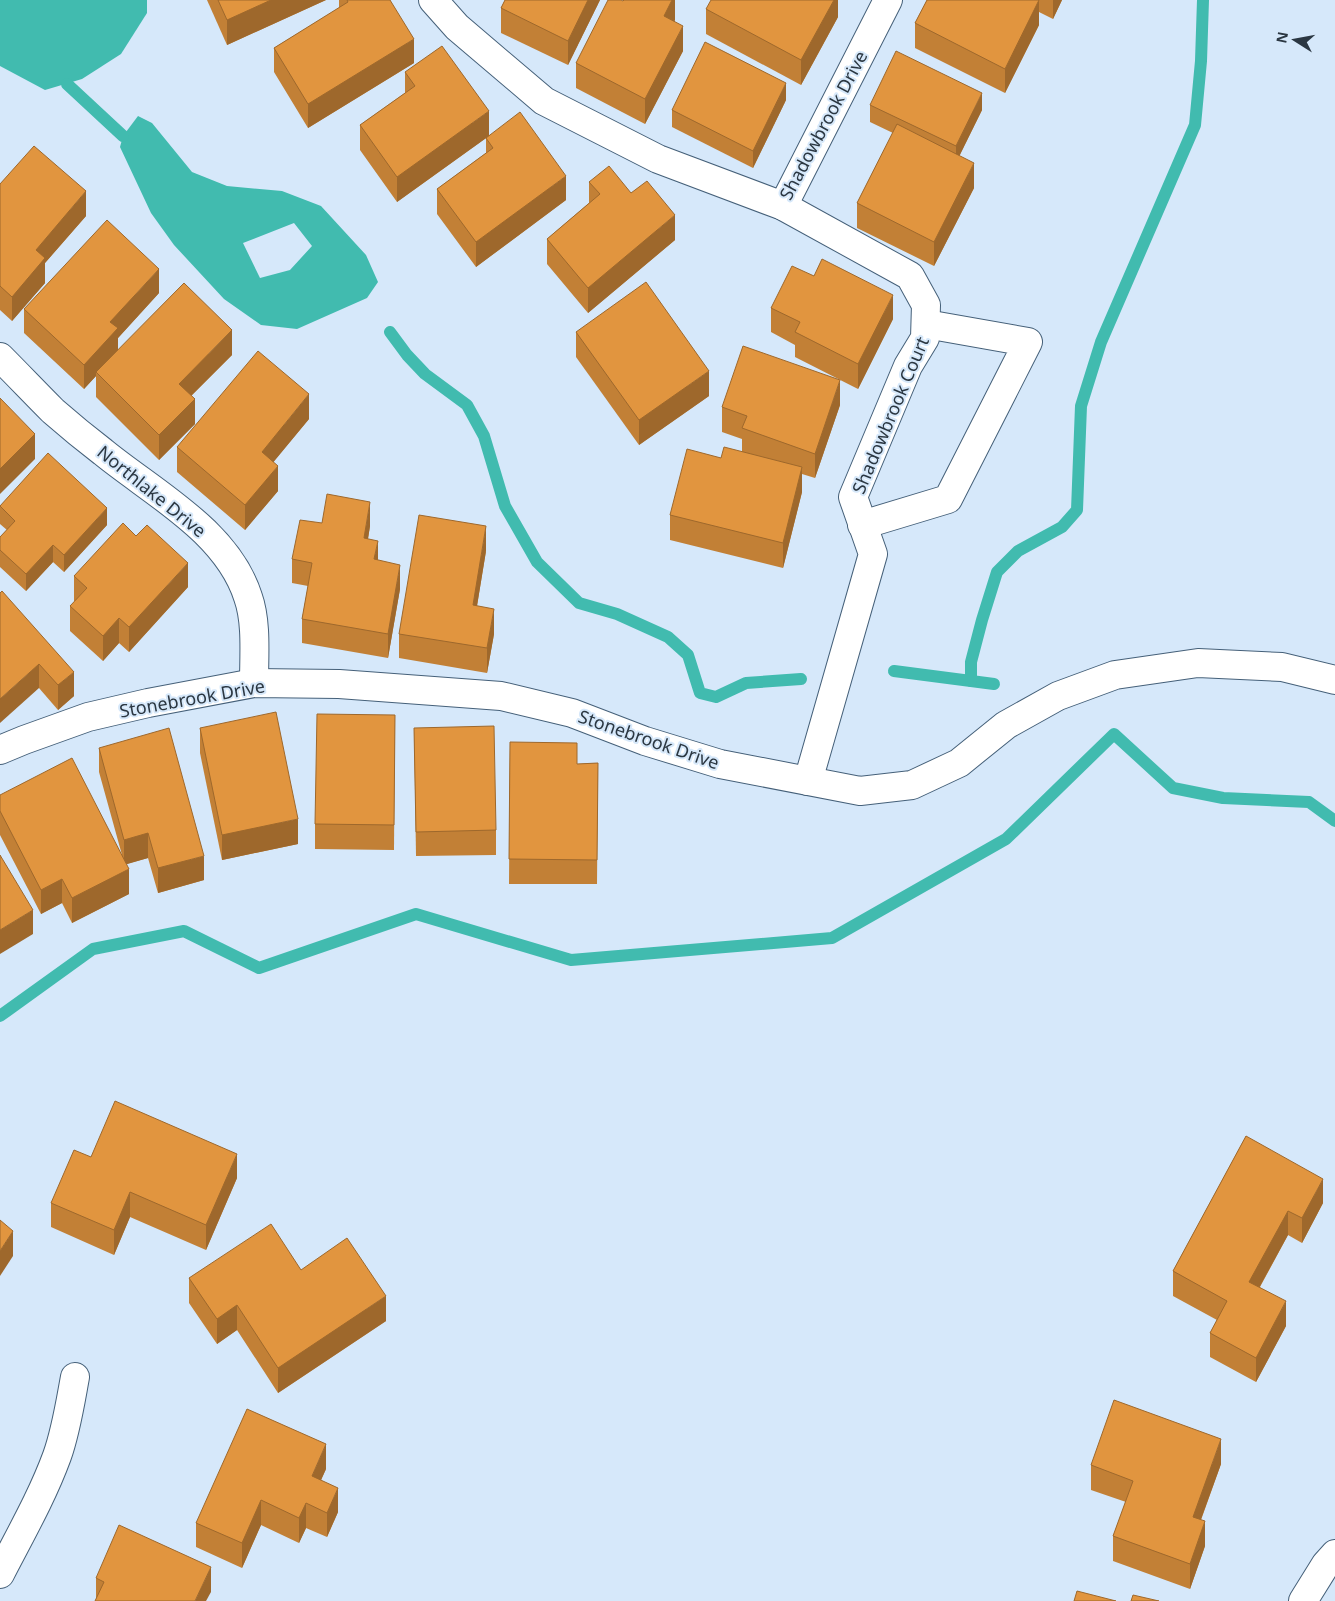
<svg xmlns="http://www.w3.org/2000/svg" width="1335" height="1601" viewBox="0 0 1335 1601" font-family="'Noto Sans',sans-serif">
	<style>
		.water { fill: #41bbaf; fill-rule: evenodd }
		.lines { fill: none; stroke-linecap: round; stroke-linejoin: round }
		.stream { stroke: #41bbaf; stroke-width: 12 }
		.minor-casing { stroke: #456079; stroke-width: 30 }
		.minor { stroke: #fff; stroke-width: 28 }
		.wall { fill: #c28036 }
		.shaded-wall { fill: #9e682c }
		.building { fill: #e1953f; stroke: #9e682c }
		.labels { text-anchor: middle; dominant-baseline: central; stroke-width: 4; stroke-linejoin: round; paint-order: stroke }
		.street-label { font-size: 18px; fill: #2b3742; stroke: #d6e8fa }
	</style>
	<rect width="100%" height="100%" fill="#d6e8fa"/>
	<g class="water">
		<polygon points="0,0 147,0 147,13 121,54 82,79 45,90 0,66"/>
		<path d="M 138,116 L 152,123 L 192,172 L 227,186 L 282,191 L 321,206 L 366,255 L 378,282 L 367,298 L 297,329 L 261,325 L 224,299 L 174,245 L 151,213 L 120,147 L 123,136 ZM 294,223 L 312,246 L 290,270 L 260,278 L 243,243 Z"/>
	</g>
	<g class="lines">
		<g class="stream">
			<polyline points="67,84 123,136"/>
			<polyline points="390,332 407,355 425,374 467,405 484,436 505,506 537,562 579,603 617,614 668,637 688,655 700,693 716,697 746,683 801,679"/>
			<polyline points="894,671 994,684"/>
			<polyline points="971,681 971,662 982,620 997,572 1018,551 1062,527 1077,510 1081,406 1101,342 1195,125 1201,61 1203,0"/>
			<polyline points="0,1016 93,949 184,931 259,968 416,914 571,960 832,938 1006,839 1114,734 1173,788 1223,798 1309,802 1335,821"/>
		</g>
		<defs>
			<g id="minor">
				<polyline points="433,0 457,27 544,101 658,159 783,206 910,276 926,305 925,338 908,366 853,497 873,554 808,781"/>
				<polyline points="783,206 888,0"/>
				<path d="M 0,357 C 18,375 35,393 53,411 C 69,425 86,439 103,452 C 153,493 227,531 248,597 C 257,622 254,656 254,683"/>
				<polyline points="862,525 948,499 1028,342 926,324"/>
				<polyline points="0,750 24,740 88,717 148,703 254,683 339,684 501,696 572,713 645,741 720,764 860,791 912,785 959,763 1006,725 1058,696 1115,675 1198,663 1282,667 1335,680"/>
				<path d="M 0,1574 C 20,1535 42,1497 57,1456 C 66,1431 70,1404 75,1377"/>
				<polyline points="1303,1601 1326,1564 1335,1554"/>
			</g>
		</defs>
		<use href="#minor" class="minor-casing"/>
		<use href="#minor" class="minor"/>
	</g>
	<g class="wall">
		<polygon points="207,0 326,0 227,45"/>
		<polygon points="339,0 390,0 414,63 308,128 274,72 274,48 339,8"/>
		<polygon points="505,0 600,0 568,65 501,33 501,8"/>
		<polygon points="675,0 675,20 674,21 683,51 645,124 576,88 576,63 623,1"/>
		<polygon points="838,0 838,17 801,85 706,34 706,9"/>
		<polygon points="927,0 1062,0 1053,19 1039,12 1039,25 1005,93 915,48 915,23"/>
		<polygon points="405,72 489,135 566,200 476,267 437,214 437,189 486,153 486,138 397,202 360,150 360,125 405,93"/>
		<polygon points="786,100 753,168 672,127 672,110"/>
		<polygon points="870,105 982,110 959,156 974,188 934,266 857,228 857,203 893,133 870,122"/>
		<polygon points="589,182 675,240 588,313 547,264 547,239 589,203"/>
		<polygon points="0,184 86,216 45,263 45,283 12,321 0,310"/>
		<polygon points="814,276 893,319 858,389 795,357 795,345 771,332 771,308"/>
		<polygon points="159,293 118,338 118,350 232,355 191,396 195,424 159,460 96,397 96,376 84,389 24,333 24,309"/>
		<polygon points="576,332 709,396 639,445 576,357"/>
		<polygon points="840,405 815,478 802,474 802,492 783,568 670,540 670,515 721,458 742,452 742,439 722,432 722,407"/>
		<polygon points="309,419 273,462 278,491 245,530 177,472 177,447"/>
		<polygon points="0,506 107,525 64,572 53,562 26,591 0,567 0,537 7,530 0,524"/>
		<polygon points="322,523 370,526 368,539 378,560 400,589 388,658 302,643 302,619 308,586 292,583 292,559"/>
		<polygon points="486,551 477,606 494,634 487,673 399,658 399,634"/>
		<polygon points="74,576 188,587 129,652 119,643 103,661 70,631 70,606 75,601 74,601"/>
		<polygon points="0,593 74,696 58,710 39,688"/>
		<polygon points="395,715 394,850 315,849 315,824"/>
		<polygon points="200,728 298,844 222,860 200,753"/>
		<polygon points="414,728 496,830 496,855 416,856"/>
		<polygon points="510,742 577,764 598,763 597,884 509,884"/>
		<polygon points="99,748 204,880 158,893 148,858 126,864 129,894 72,923 62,903 41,914 0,835 0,795 122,855 99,772"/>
		<polygon points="1246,1136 1323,1203 1302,1243 1288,1235 1260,1287 1286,1326 1256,1382 1210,1357 1210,1333 1217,1320 1173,1296 1173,1271"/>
		<polygon points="91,1157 237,1178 206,1250 130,1217 114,1255 51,1227 51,1203"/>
		<polygon points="301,1270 386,1321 278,1393 237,1330 217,1344 189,1303 189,1278"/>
		<polygon points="1221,1464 1201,1520 1205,1546 1190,1589 1113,1561 1113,1536 1126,1502 1091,1490 1091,1465"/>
		<polygon points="326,1469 321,1480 338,1512 327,1537 306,1528 299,1543 261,1525 242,1568 196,1547 196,1523"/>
		<polygon points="96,1578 211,1592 96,1600"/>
	</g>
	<g class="shaded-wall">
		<polygon points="271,0 326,0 227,45 227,20"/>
		<polygon points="588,0 600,0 568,65 568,41"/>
		<polygon points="672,0 675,0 675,20 664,41 664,16"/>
		<polygon points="834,0 838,0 838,17 801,85 801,60"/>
		<polygon points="1039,0 1039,25 1005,93 1005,69"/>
		<polygon points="1053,0 1062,0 1053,19"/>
		<polygon points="683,26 683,51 645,124 645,99"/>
		<polygon points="414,39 414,63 308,128 308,104"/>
		<polygon points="786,83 786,100 753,168 753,151"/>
		<polygon points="982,93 982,110 956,163 956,146"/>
		<polygon points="489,111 489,136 397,202 397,177"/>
		<polygon points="974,163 974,188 934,266 934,242"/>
		<polygon points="566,176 566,200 476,267 476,242"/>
		<polygon points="86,191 86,216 45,263 45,283 12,321 12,297 36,250"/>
		<polygon points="675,215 675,240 588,313 588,288"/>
		<polygon points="159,269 159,293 118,338 118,353 96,372 96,376 84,389 84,365 110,322"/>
		<polygon points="893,295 893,319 858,389 858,364"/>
		<polygon points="232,330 232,355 179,408 179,384"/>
		<polygon points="709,371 709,396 639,445 639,420"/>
		<polygon points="840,380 840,405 815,478 815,454"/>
		<polygon points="309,394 309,419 262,476 262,452"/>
		<polygon points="195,399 195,424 159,460 159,435"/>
		<polygon points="35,434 35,459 0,494 0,469"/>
		<polygon points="278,466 278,491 245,530 245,505"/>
		<polygon points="802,467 802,492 783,568 783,543"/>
		<polygon points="370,502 370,526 364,563 364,538"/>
		<polygon points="107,508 107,525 64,572 64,555"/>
		<polygon points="486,526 486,551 473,630 473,605"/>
		<polygon points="378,541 378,565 374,559"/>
		<polygon points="53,545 53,562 26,591 26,574"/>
		<polygon points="188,563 188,587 129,652 129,627"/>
		<polygon points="400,565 400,589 388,658 388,634"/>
		<polygon points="494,609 494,634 487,673 487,648"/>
		<polygon points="119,618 119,643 103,661 103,636"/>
		<polygon points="39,664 39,688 0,723 0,699"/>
		<polygon points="74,672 74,696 58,710 58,685"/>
		<polygon points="298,819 298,844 222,860 222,835"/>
		<polygon points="148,833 148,858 124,865 124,840"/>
		<polygon points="204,856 204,880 158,893 158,868"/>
		<polygon points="129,869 129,894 72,923 72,898"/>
		<polygon points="62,879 62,903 41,914 41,890"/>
		<polygon points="33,910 33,934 0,954 0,930"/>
		<polygon points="237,1154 237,1178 206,1250 206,1225"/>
		<polygon points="1323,1179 1323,1203 1302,1243 1302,1218"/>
		<polygon points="130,1192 130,1217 114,1255 114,1230"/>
		<polygon points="1288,1211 1288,1235 1249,1306 1249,1282"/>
		<polygon points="13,1231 13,1256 0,1276 0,1251"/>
		<polygon points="386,1296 386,1321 278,1393 278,1368"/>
		<polygon points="1286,1301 1286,1326 1256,1382 1256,1358"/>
		<polygon points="237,1305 237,1330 217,1344 217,1319"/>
		<polygon points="1221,1439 1221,1464 1193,1541 1193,1517"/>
		<polygon points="326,1444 326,1469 312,1500 312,1476"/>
		<polygon points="338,1488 338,1512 327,1537 327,1513"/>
		<polygon points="261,1500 261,1525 242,1568 242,1543"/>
		<polygon points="306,1503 306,1528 299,1543 299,1518"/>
		<polygon points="1205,1521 1205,1546 1190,1589 1190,1564"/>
		<polygon points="211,1567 211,1592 206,1601 195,1601"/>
	</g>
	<g class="building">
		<polygon points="218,0 271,0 227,20"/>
		<polygon points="347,0 390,0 414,39 308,104 274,48 348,2"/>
		<polygon points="505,0 588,0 568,41 501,8"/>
		<polygon points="608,0 621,0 623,1 624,0 672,0 664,16 683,26 645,99 576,63"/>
		<polygon points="711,0 834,0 801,60 706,9"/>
		<polygon points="927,0 1039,0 1005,69 915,23"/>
		<polygon points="705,42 786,83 753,151 672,110"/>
		<polygon points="442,46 489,111 397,177 360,125 415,86 405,72"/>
		<polygon points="896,51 982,93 956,146 870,105"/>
		<polygon points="520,112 566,176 476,242 437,189 493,148 486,138"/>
		<polygon points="897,124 974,163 934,242 857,203"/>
		<polygon points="34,146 86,191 36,250 45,258 12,297 0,286 0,184"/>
		<polygon points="609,166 631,193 647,181 675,215 588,288 547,239 600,194 589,182"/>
		<polygon points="107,220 159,269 110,322 118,328 84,365 24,309"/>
		<polygon points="822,259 893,295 858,364 795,332 800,322 771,308 792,266 814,276"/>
		<polygon points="646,282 709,371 639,420 576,332"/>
		<polygon points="184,283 232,330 179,384 195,399 159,435 96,372"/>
		<polygon points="743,346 840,380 815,454 742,428 747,416 722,407"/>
		<polygon points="258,351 309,394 262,452 278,466 245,505 177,447"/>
		<polygon points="0,398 35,434 0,469"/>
		<polygon points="724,447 802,467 783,543 670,515 687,449 721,458"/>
		<polygon points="48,453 107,508 64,555 53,545 26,574 0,550 0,537 15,521 0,506"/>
		<polygon points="327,494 370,502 364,538 378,541 374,559 400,565 388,634 302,619 312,563 292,559 300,520 322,523"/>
		<polygon points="419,515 486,526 473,605 494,609 487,648 399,634"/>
		<polygon points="123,523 136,536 147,525 188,563 129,627 119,618 103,636 70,606 87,588 74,576"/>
		<polygon points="2,591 74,672 58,685 39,664 0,699 0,593"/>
		<polygon points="276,712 298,819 222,835 200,728"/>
		<polygon points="317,714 395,715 394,825 315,824"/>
		<polygon points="494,726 496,830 416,832 414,728"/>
		<polygon points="169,728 204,856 158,868 148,833 124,840 99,748"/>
		<polygon points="510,742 577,743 577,764 598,763 597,860 509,859"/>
		<polygon points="72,758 129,869 72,898 62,879 41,890 0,811 0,795"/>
		<polygon points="0,855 33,910 0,930"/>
		<polygon points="115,1101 237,1154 206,1225 130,1192 114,1230 51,1203 74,1150 91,1157"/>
		<polygon points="1246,1136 1323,1179 1302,1218 1288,1211 1249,1282 1286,1301 1256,1358 1210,1333 1227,1301 1173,1271"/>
		<polygon points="0,1220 13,1231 0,1251"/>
		<polygon points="271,1224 301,1270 347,1238 386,1296 278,1368 237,1305 217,1319 189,1278"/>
		<polygon points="1114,1400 1221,1439 1193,1517 1205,1521 1190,1564 1113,1536 1133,1481 1091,1465"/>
		<polygon points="247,1409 326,1444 312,1476 338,1488 327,1513 306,1503 299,1518 261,1500 242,1543 196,1523"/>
		<polygon points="119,1525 211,1567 195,1601 95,1601 104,1582 96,1578"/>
		<polygon points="1077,1591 1116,1601 1074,1601"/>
		<polygon points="1133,1595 1159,1601 1131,1601"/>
	</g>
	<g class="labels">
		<g class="street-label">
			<text transform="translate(823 125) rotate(-62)">Shadowbrook Drive</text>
			<text transform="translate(890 415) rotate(-67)">Shadowbrook Court</text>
			<text transform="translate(152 491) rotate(39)">Northlake Drive</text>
			<text transform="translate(192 698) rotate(-10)">Stonebrook Drive</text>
			<text transform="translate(649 739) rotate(19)">Stonebrook Drive</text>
		</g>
	</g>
	<g transform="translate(1295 40) rotate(281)" stroke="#d6e8fa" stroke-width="4" paint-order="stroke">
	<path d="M0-4L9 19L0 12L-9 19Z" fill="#2b3742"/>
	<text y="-8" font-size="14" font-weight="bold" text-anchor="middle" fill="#2b3742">N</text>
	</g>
</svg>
